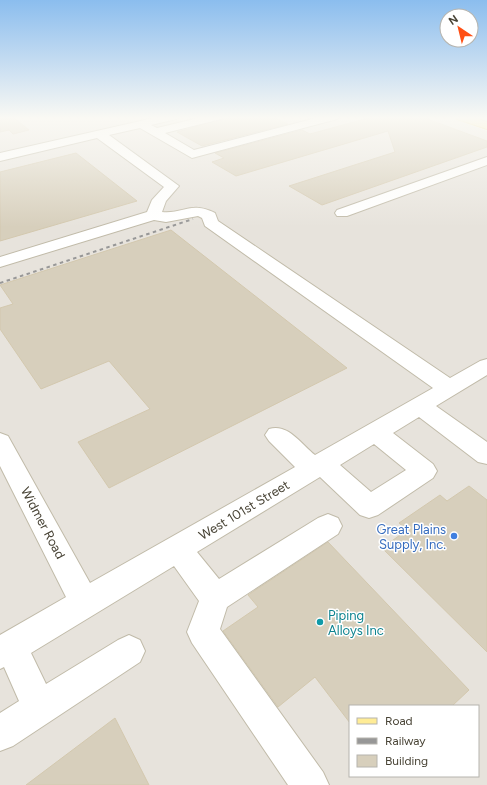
<svg xmlns="http://www.w3.org/2000/svg" width="487" height="785" viewBox="0 0 487 785" font-family="Figtree,sans-serif">
	<style>
		.industrial { fill: #e7e3dc; fill-rule: evenodd }
		.building { fill: #d7cfbc; stroke: #d3c8ae }
		.lines { fill: none; stroke-linecap: round; stroke-linejoin: round }
		.minor-casing { stroke: #c1bba9; stroke-width: 2 }
		.major-casing { stroke: #ecd05d; stroke-width: 2 }
		.minor { fill: #fff; fill-rule: evenodd }
		.major { fill: #ffec96; fill-rule: evenodd }
		.rail { stroke: #979797; stroke-width: 2; stroke-dasharray: 3.5 3.5; stroke-linecap: butt }
		.shop-dot { fill: #3f7fe0; stroke: #fff; stroke-width: 1.5 }
		.culture-dot { fill: #0f9aa8; stroke: #fff; stroke-width: 1.5 }
		.labels { text-anchor: middle; dominant-baseline: central; stroke-width: 3; stroke-linejoin: round; paint-order: stroke }
		.near-street-label { font-size: 13px; fill: #484335; stroke: #fff }
		.near-shop-label { font-size: 13px; fill: #366cbe; stroke: #fff; text-anchor: end }
		.near-culture-label { font-size: 13px; fill: #0d838f; stroke: #fff; text-anchor: start }
	</style>
	<rect width="100%" height="100%" fill="#f5f2e7"/>
	<path class="industrial" d="M 0,117 L 449,117 L 487,131 L 487,785 L 0,785 ZM 350,706 L 478,706 L 478,776 L 350,776 Z"/>
	<g class="building">
		<polygon points="0,117 13,117 29,130 13,134 9,130 0,132"/>
		<polygon points="231,117 273,117 288,124 202,146 177,132"/>
		<polygon points="372,117 422,117 487,141 487,147 322,205 289,186 395,152 388,131 236,176 212,162 224,158 215,153 302,130 310,134"/>
		<polygon points="76,153 137,201 0,241 0,172"/>
		<polygon points="171,230 347,368 109,488 78,442 150,409 109,361 41,389 0,329 0,308 13,304 0,285"/>
		<polygon points="469,486 487,500 487,652 382,548 407,530 399,523 440,495 447,501"/>
		<polygon points="328,542 469,690 452,706 350,706 350,723 315,677 278,707 223,631 258,607 248,595"/>
		<polygon points="115,718 149,785 26,785"/>
	</g>
	<g class="lines">
		<defs>
			<g id="minor">
				<path d="M 158,117 L 178,117 L 176,119 L 151,125 L 157,128 L 203,117 L 223,117 L 221,119 L 165,133 L 194,150 L 320,117 L 339,117 L 337,119 L 192,158 L 140,128 L 109,135 L 179,186 L 166,201 L 162,212 C 184,214 190,201 215,213 L 218,221 L 450,378 L 480,361 L 487,359 L 487,375 L 436,406 L 487,442 L 487,464 L 478,462 L 419,417 L 393,433 L 433,464 L 437,471 L 433,478 L 378,515 L 369,518 L 360,515 L 320,477 L 197,552 L 219,579 L 318,518 L 328,514 L 338,518 L 342,526 L 338,534 L 227,607 L 220,629 L 323,772 L 329,785 L 288,785 L 192,643 L 187,632 L 199,601 L 174,566 L 31,653 L 46,684 L 118,640 L 129,635 L 140,640 L 145,651 L 140,662 L 13,746 L 0,751 L 0,713 L 19,701 L 4,667 L 0,669 L 0,635 L 66,597 L 0,466 L 0,433 L 8,436 L 90,583 L 295,467 L 269,441 L 265,435 L 269,429 C 288,423 301,444 315,455 L 433,388 L 205,226 L 202,218 L 198,216 L 166,222 L 154,220 L 0,267 L 0,257 L 147,212 L 152,200 L 164,187 L 97,138 L 0,161 L 0,153 ZM 374,444 L 406,470 L 371,492 L 340,465 Z"/>
				<polygon points="487,157 487,165 347,216 337,216 335,213 337,210"/>
			</g>
			<polygon id="major" points="455,117 472,117 487,122 487,129 457,119"/>
		</defs>
		<use href="#minor" class="minor-casing"/>
		<use href="#major" class="major-casing"/>
		<use href="#minor" class="minor"/>
		<use href="#major" class="major"/>
		<polyline class="rail" points="0,283 193,219"/>
	</g>
	<linearGradient id="sky" x2="0" y2="1"><stop stop-color="#8bbdee"/><stop offset="0.52" stop-color="#faf9f4"/><stop offset="1" stop-color="#faf9f4" stop-opacity="0"/></linearGradient>
	<rect width="487" height="227" fill="url(#sky)"/>
	<circle class="shop-dot" cx="454" cy="536" r="4"/>
	<circle class="culture-dot" cx="320" cy="622" r="4"/>
	<g class="labels">
		<g class="near-street-label">
			<text transform="translate(244 510) rotate(-31)">West 101st Street</text>
			<text transform="translate(43 523) rotate(62)">Widmer Road</text>
		</g>
		<g class="near-shop-label">
			<text x="446" y="529">Great Plains<tspan x="446" dy="15">Supply, Inc.</tspan></text>
		</g>
		<g class="near-culture-label">
			<text x="328" y="615">Piping<tspan x="328" dy="15">Alloys Inc</tspan></text>
		</g>
	</g>
	<rect x="349" y="705" width="130" height="72" fill="#ffffff" stroke="#b6b4ae"/>
	<rect x="357" y="718" width="20" height="6" fill="#ffec96" stroke="#b6b4ae"/>
	<text x="385" y="725" font-size="12" fill="#484335">Road</text>
	<rect x="357" y="738" width="20" height="6" fill="#979797" stroke="#b6b4ae"/>
	<text x="385" y="745" font-size="12" fill="#484335">Railway</text>
	<rect x="357" y="755" width="20" height="12" fill="#d7cfbc" stroke="#b6b4ae"/>
	<text x="385" y="765" font-size="12" fill="#484335">Building</text>
	<g transform="translate(459 28) rotate(325)"><circle r="19" fill="#ffffff" stroke="#b6b4ae"/>
	<path d="M0-3L7 15L0 10L-7 15Z" fill="#ff4f14"/>
	<text y="-6" font-size="11" font-weight="bold" text-anchor="middle" fill="#484335">N</text>
	</g>
</svg>
